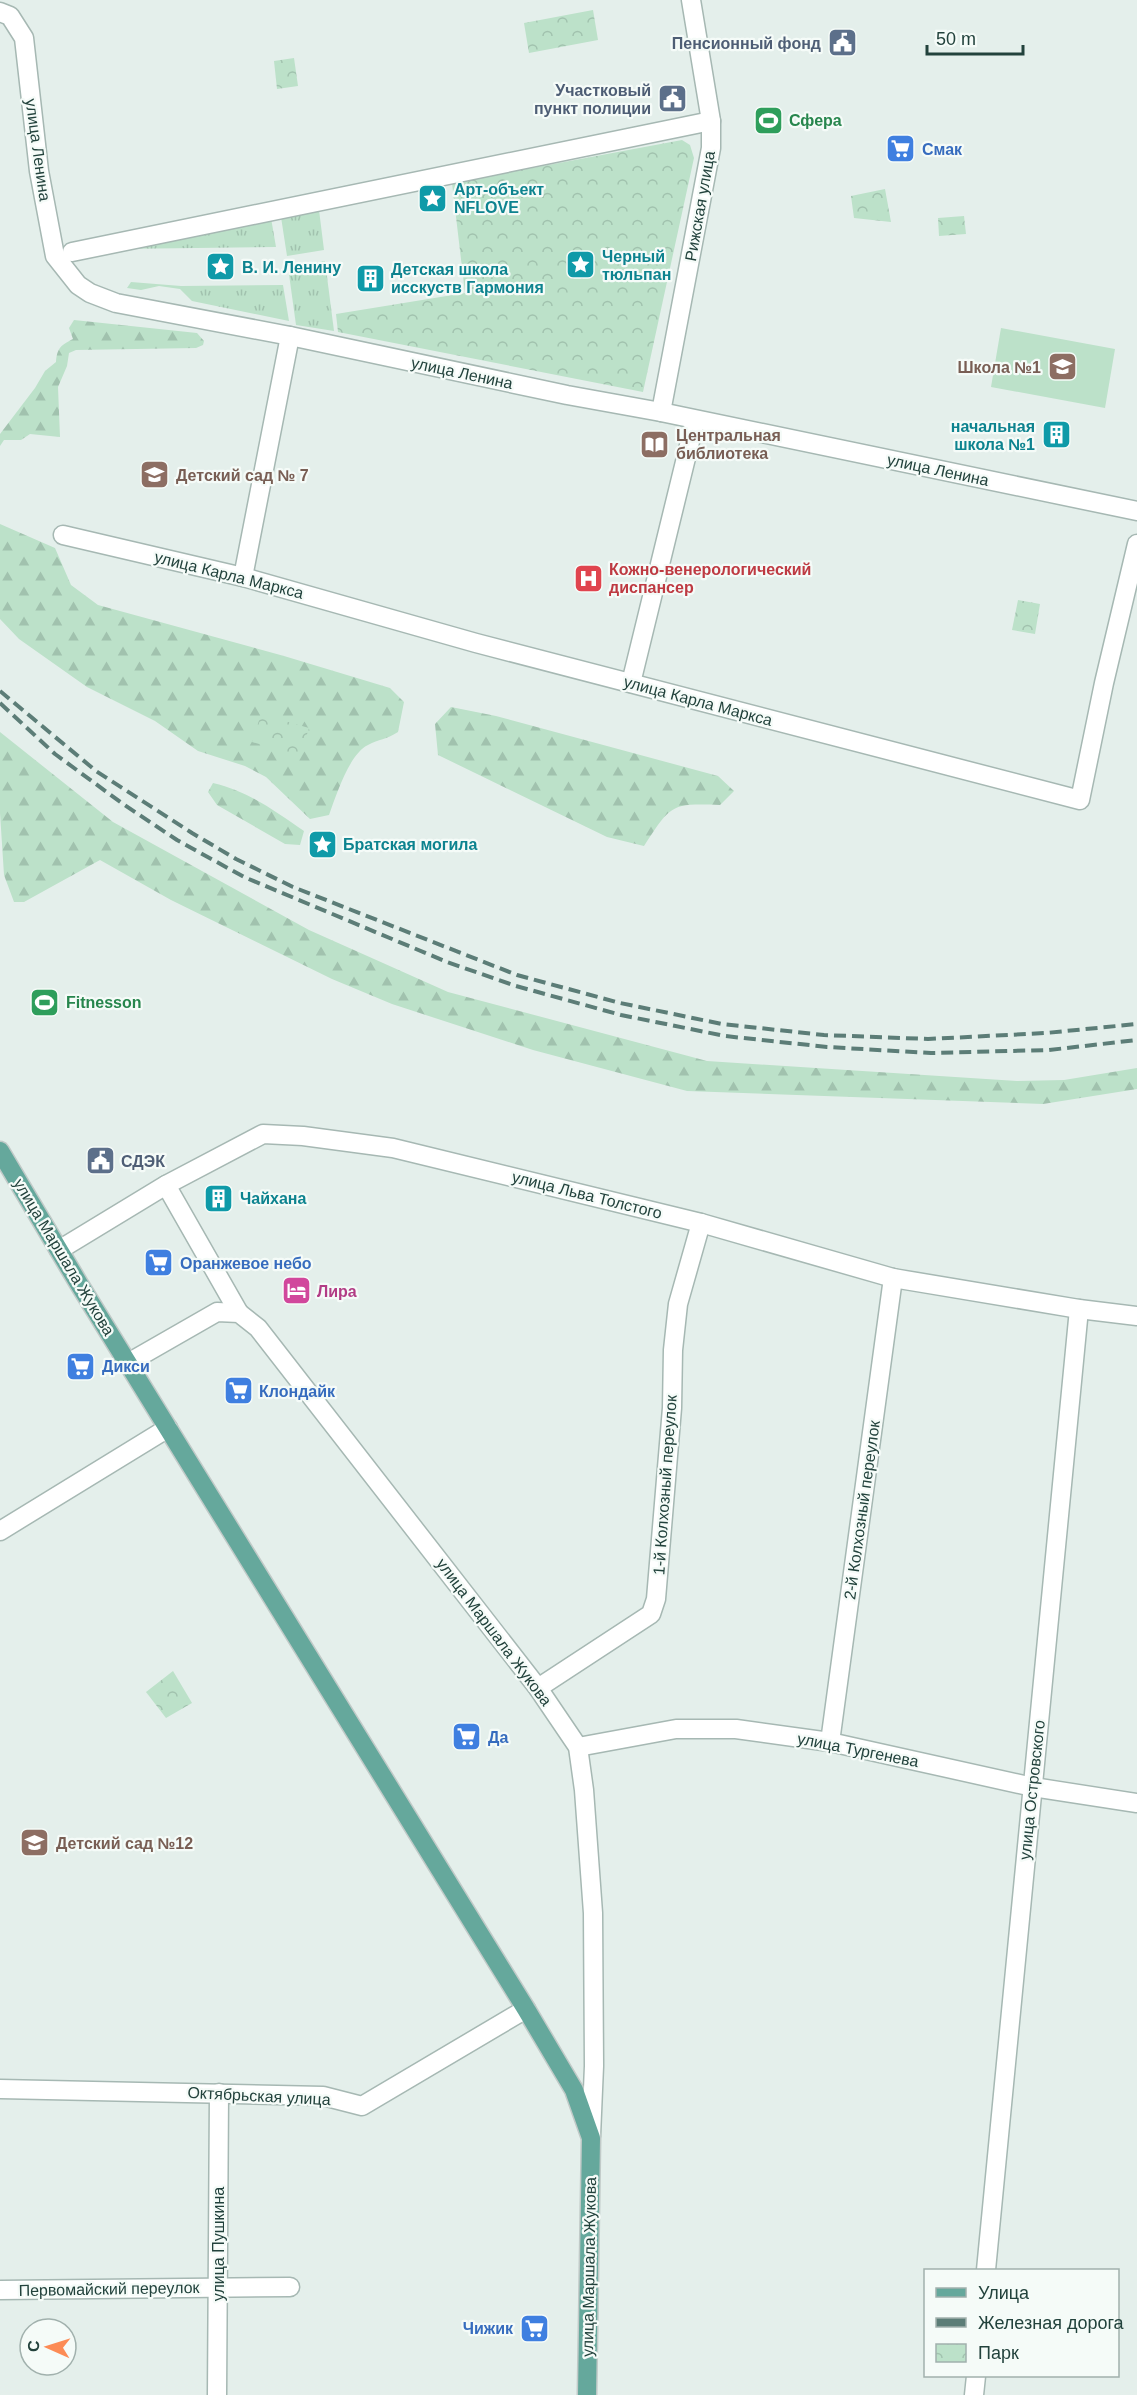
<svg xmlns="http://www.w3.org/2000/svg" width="1137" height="2395" viewBox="0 0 1137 2395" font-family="Arial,sans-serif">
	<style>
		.grass { fill: url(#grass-tufts) }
		.forest { fill: url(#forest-firs) }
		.park { fill: url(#park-crowns) }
		.pitch { fill: #bce1c9 }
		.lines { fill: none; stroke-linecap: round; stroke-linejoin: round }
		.minor-casing { stroke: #a6b8b3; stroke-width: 21 }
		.major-casing { stroke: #c1cac8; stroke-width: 21 }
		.minor { stroke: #fff; stroke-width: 18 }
		.major { stroke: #65a89c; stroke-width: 18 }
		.rail { stroke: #5c7d77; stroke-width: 4; stroke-dasharray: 12 6; stroke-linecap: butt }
		.labels { text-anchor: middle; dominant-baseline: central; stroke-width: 4.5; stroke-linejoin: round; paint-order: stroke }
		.service-label { font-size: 16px; font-weight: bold; fill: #4e5e75; stroke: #f5fbf8; text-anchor: end }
		.leisure-label { font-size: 16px; font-weight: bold; fill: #27864d; stroke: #f5fbf8; text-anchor: start }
		.shop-label { font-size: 16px; font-weight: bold; fill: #366cbe; stroke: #f5fbf8; text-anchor: start }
		.street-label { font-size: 16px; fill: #22423c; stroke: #f5fbf8 }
		.culture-label { font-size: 16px; font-weight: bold; fill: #0d838f; stroke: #f5fbf8; text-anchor: start }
		.education-label { font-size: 16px; font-weight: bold; fill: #785e54; stroke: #f5fbf8; text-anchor: start }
		.health-label { font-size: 16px; font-weight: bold; fill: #be3a42; stroke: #f5fbf8; text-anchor: start }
		.hotel-label { font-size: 16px; font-weight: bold; fill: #b23c85; stroke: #f5fbf8; text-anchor: start }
	</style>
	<defs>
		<pattern id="grass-tufts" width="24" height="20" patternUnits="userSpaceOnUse" patternTransform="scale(1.5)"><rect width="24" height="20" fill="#bce1c9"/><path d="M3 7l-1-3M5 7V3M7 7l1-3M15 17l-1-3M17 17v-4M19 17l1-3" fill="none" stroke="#a1c2ae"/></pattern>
		<pattern id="forest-firs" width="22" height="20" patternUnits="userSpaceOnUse" patternTransform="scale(1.5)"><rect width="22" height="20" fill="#bce1c9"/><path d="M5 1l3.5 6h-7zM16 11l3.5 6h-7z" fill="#a1c2ae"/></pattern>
		<pattern id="park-crowns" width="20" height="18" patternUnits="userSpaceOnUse" patternTransform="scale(1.5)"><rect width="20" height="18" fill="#bce1c9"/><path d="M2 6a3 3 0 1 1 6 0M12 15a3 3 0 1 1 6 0" fill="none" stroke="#a1c2ae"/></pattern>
	</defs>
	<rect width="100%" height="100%" fill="#e4efeb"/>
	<g class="grass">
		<polygon points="319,210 324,250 287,256 281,217"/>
		<polygon points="271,218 276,247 116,249"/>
		<polygon points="325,261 334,331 296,325 288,267"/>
		<polygon points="131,282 181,286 283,285 289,321 192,301 180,289 159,286 141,290 127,288"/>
	</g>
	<g class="forest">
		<path d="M 74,320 L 197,333 L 204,341 L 203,345 L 196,348 L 76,350 L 69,353 L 67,366 L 58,387 L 60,437 L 30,434 L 21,440 L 4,440 L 0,446 L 0,434 L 35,388 L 45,371 L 56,362 C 57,348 61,345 73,339 L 69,328 Z"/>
		<path d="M 0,524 L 55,548 L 71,585 L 98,605 L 284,656 L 390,688 L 404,702 L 398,732 C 386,740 379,739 368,745 C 349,754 336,796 329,815 L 310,819 L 266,777 L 245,766 L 198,751 L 155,721 L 87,687 L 19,639 L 0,619 Z"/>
		<path d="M 451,707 L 496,716 L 718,776 L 734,791 L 720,805 C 670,803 671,805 644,846 L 607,837 L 438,755 L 435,724 Z"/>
		<polygon points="0,732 113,822 309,930 448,992 707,1061 1017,1081 1064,1080 1137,1068 1137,1089 1043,1104 687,1091 533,1050 392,1004 332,979 171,900 100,860 24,902 14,902 4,875 0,813"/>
		<path d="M 213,783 C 250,792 273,810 304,831 L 300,845 L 285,844 L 217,805 L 208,792 Z"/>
	</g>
	<g class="park">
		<polygon points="593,10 598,40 529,53 524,23"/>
		<polygon points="294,58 298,86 277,89 274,61"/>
		<polygon points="682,140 690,145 694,158 643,392 338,332 336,314 465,293 452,183"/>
		<polygon points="885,189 891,222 854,218 851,196"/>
		<polygon points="964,216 966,234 939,236 938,218"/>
		<polygon points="1018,600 1040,604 1035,634 1012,630"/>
		<polygon points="261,714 309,728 300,756 252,742"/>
		<polygon points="173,1671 192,1703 166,1718 146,1692"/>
	</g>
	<polygon class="pitch" points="1001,328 1115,349 1105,408 991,387"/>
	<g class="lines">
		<defs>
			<g id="minor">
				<polyline points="0,12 10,16 24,38 39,171 55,256 78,285 90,293 116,303 290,336 567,395 661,412 1137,511"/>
				<polyline points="72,252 711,121"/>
				<polyline points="661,412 711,148 711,121 691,0"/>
				<polyline points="63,535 243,577 476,643 1080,800 1104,683 1137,544"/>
				<polyline points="243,577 290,336"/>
				<polyline points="631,683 695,421"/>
				<polyline points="166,1185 239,1313"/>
				<polyline points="59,1250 166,1185 263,1134 303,1136 393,1148 701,1223 893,1278 1079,1309 1137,1316"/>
				<polyline points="128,1363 217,1312 239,1313 258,1328 538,1688 578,1747 584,1790 593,1913 594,2066 591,2136"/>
				<polyline points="0,1531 168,1428"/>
				<polyline points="538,1688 651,1614 656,1599 672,1408 673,1350 678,1304 701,1223"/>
				<polyline points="830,1742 893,1278"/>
				<polyline points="578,1747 676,1729 736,1729 830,1742 1033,1787 1137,1803"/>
				<polyline points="0,2089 323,2096 362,2106 526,2009"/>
				<polyline points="986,2270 1079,1309"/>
				<polyline points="0,2290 290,2287"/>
				<polyline points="217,2395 219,2093"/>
				<polyline points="974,2395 976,2376"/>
			</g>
			<polyline id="major" points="0,1151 79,1284 526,2009 574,2090 591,2138 587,2395"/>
		</defs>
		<use href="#minor" class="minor-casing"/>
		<use href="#major" class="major-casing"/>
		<use href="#minor" class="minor"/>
		<use href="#major" class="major"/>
		<g class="rail">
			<polyline points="0,691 96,771 192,833 236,859 293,887 517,975 620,1003 722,1024 824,1035 928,1039 1046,1033 1137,1024"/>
			<polyline points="0,703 55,754 123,804 177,840 244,877 447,962 516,986 621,1015 725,1036 827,1047 931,1053 1049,1050 1137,1040"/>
		</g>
	</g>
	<defs>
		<symbol id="civic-square" viewBox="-11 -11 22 22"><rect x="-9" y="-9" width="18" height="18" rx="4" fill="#5c6f8a" stroke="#f5fbf8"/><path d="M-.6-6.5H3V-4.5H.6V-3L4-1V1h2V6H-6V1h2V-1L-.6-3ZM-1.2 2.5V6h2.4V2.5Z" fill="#fff"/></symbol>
		<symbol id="stadium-square" viewBox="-11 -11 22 22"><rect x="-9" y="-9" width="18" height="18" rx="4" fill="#2e9e5b" stroke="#f5fbf8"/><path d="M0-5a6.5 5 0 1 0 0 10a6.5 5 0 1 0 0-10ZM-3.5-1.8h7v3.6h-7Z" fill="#fff"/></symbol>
		<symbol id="supermarket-square" viewBox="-11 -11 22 22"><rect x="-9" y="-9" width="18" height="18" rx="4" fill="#3f7fe0" stroke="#f5fbf8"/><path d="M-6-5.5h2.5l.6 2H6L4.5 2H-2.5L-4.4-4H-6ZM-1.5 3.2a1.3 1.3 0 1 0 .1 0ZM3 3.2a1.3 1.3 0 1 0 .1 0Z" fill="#fff"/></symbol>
		<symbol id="sight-square" viewBox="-11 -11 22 22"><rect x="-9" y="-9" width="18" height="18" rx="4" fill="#0f9aa8" stroke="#f5fbf8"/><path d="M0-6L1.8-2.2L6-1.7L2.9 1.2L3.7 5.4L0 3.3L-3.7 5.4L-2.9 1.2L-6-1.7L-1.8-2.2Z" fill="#fff"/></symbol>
		<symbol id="building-square" viewBox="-11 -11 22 22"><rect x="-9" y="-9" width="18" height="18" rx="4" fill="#0f9aa8" stroke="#f5fbf8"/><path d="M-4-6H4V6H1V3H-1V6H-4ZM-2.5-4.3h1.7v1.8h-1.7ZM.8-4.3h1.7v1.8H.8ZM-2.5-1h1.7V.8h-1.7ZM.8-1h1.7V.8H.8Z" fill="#fff"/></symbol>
		<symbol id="school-square" viewBox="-11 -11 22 22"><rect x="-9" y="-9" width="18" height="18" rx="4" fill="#8d6e63" stroke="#f5fbf8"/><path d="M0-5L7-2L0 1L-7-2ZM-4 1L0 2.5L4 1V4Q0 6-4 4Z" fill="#fff"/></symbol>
		<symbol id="library-square" viewBox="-11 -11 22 22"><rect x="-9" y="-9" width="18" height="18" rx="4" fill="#8d6e63" stroke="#f5fbf8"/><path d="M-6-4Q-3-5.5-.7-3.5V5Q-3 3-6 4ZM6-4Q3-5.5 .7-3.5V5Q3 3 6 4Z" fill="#fff"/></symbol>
		<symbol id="hospital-square" viewBox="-11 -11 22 22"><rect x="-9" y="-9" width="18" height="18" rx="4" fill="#e0444e" stroke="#f5fbf8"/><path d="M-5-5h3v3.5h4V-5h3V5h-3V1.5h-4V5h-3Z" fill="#fff"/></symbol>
		<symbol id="hotel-square" viewBox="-11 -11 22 22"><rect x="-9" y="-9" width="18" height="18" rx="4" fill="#d1479c" stroke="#f5fbf8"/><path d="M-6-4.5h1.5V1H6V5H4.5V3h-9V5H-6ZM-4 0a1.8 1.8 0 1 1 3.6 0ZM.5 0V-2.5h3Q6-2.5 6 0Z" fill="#fff"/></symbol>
	</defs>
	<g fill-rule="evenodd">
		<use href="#civic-square" x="826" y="26" width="33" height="33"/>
		<use href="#civic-square" x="656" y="82" width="33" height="33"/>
		<use href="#stadium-square" x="752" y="104" width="33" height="33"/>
		<use href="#supermarket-square" x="884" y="132" width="33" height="33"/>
		<use href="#sight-square" x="416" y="182" width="33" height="33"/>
		<use href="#sight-square" x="564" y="248" width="33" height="33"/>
		<use href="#sight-square" x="204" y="250" width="33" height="33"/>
		<use href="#building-square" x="354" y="262" width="33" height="33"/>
		<use href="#school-square" x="1046" y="350" width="33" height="33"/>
		<use href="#building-square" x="1040" y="418" width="33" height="33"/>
		<use href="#library-square" x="638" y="428" width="33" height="33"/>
		<use href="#school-square" x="138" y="458" width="33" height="33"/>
		<use href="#hospital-square" x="572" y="562" width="33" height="33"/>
		<use href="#sight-square" x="306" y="828" width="33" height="33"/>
		<use href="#stadium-square" x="28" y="986" width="33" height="33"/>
		<use href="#civic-square" x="84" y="1144" width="33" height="33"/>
		<use href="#building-square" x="202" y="1182" width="33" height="33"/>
		<use href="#supermarket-square" x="142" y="1246" width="33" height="33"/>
		<use href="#hotel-square" x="280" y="1274" width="33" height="33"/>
		<use href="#supermarket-square" x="64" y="1350" width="33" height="33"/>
		<use href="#supermarket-square" x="222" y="1374" width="33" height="33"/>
		<use href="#supermarket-square" x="450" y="1720" width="33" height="33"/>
		<use href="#school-square" x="18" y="1826" width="33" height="33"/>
		<use href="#supermarket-square" x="518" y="2312" width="33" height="33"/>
	</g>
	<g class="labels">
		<g class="service-label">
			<text x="821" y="43">Пенсионный фонд</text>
			<text x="651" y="90">Участковый<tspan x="651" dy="18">пункт полиции</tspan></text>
			<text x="121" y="1161" text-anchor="start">СДЭК</text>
		</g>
		<g class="leisure-label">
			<text x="789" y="120">Сфера</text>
			<text x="66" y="1002">Fitnesson</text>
		</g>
		<g class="shop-label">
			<text x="922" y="149">Смак</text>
			<text x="180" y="1263">Оранжевое небо</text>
			<text x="102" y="1366">Дикси</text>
			<text x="259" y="1391">Клондайк</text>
			<text x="488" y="1737">Да</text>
			<text x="513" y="2328" text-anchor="end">Чижик</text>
		</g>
		<g class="street-label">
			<text transform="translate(38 150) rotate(82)">улица Ленина</text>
			<text transform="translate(700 206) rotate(-80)">Рижская улица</text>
			<text transform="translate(462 373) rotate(12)">улица Ленина</text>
			<text transform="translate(938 470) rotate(12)">улица Ленина</text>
			<text transform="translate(229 575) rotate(14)">улица Карла Маркса</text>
			<text transform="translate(698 701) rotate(15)">улица Карла Маркса</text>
			<text transform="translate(587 1195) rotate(14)">улица Льва Толстого</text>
			<text transform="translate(64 1257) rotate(59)">улица Маршала Жукова</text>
			<text transform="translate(665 1485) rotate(-86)">1-й Колхозный переулок</text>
			<text transform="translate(862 1510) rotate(-82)">2-й Колхозный переулок</text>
			<text transform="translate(494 1632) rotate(53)">улица Маршала Жукова</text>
			<text transform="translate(858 1750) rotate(11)">улица Тургенева</text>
			<text transform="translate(1032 1790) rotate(-84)">улица Островского</text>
			<text transform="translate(259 2096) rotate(3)">Октябрьская улица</text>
			<text transform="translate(218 2244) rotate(-90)">улица Пушкина</text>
			<text transform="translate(589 2267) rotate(-89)">улица Маршала Жукова</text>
			<text transform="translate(109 2289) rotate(-1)">Первомайский переулок</text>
		</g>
		<g class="culture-label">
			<text x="454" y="189">Арт-объект<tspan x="454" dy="18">NFLOVE</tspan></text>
			<text x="602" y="256">Черный<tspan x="602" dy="18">тюльпан</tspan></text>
			<text x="242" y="267">В. И. Ленину</text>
			<text x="391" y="269">Детская школа<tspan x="391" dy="18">исскуств Гармония</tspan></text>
			<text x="1035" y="426" text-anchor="end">начальная<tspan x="1035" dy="18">школа №1</tspan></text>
			<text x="343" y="844">Братская могила</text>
			<text x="240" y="1198">Чайхана</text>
		</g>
		<g class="education-label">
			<text x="1041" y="367" text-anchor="end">Школа №1</text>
			<text x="676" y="435">Центральная<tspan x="676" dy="18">библиотека</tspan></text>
			<text x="176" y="475">Детский сад № 7</text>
			<text x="56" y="1843">Детский сад №12</text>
		</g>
		<g class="health-label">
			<text x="609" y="569">Кожно-венерологический<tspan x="609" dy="18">диспансер</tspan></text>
		</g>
		<g class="hotel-label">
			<text x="317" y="1291">Лира</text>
		</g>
	</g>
	<rect x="924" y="2269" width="195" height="108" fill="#f5fbf8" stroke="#a1b1ad" stroke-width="1.5"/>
	<rect x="936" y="2288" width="30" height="9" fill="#65a89c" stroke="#a1b1ad" stroke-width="1.5"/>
	<text x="978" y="2299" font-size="18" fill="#22423c">Улица</text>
	<rect x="936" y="2318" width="30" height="9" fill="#5c7d77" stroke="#a1b1ad" stroke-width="1.5"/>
	<text x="978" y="2329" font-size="18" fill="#22423c">Железная дорога</text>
	<rect x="936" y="2344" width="30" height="18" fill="url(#park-crowns)" stroke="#a1b1ad" stroke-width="1.5"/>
	<text x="978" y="2359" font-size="18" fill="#22423c">Парк</text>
	<g transform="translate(48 2347) rotate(273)"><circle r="28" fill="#f5fbf8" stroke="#a1b1ad" stroke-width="1.5"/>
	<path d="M0-4.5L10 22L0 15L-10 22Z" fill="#fc8b55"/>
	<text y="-9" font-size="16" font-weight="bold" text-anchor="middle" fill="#22423c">С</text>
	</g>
	<path d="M927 45v9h96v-9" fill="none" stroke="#22423c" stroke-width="3"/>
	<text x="936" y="45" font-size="18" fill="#22423c" stroke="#f5fbf8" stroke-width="4.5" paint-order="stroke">50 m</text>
</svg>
